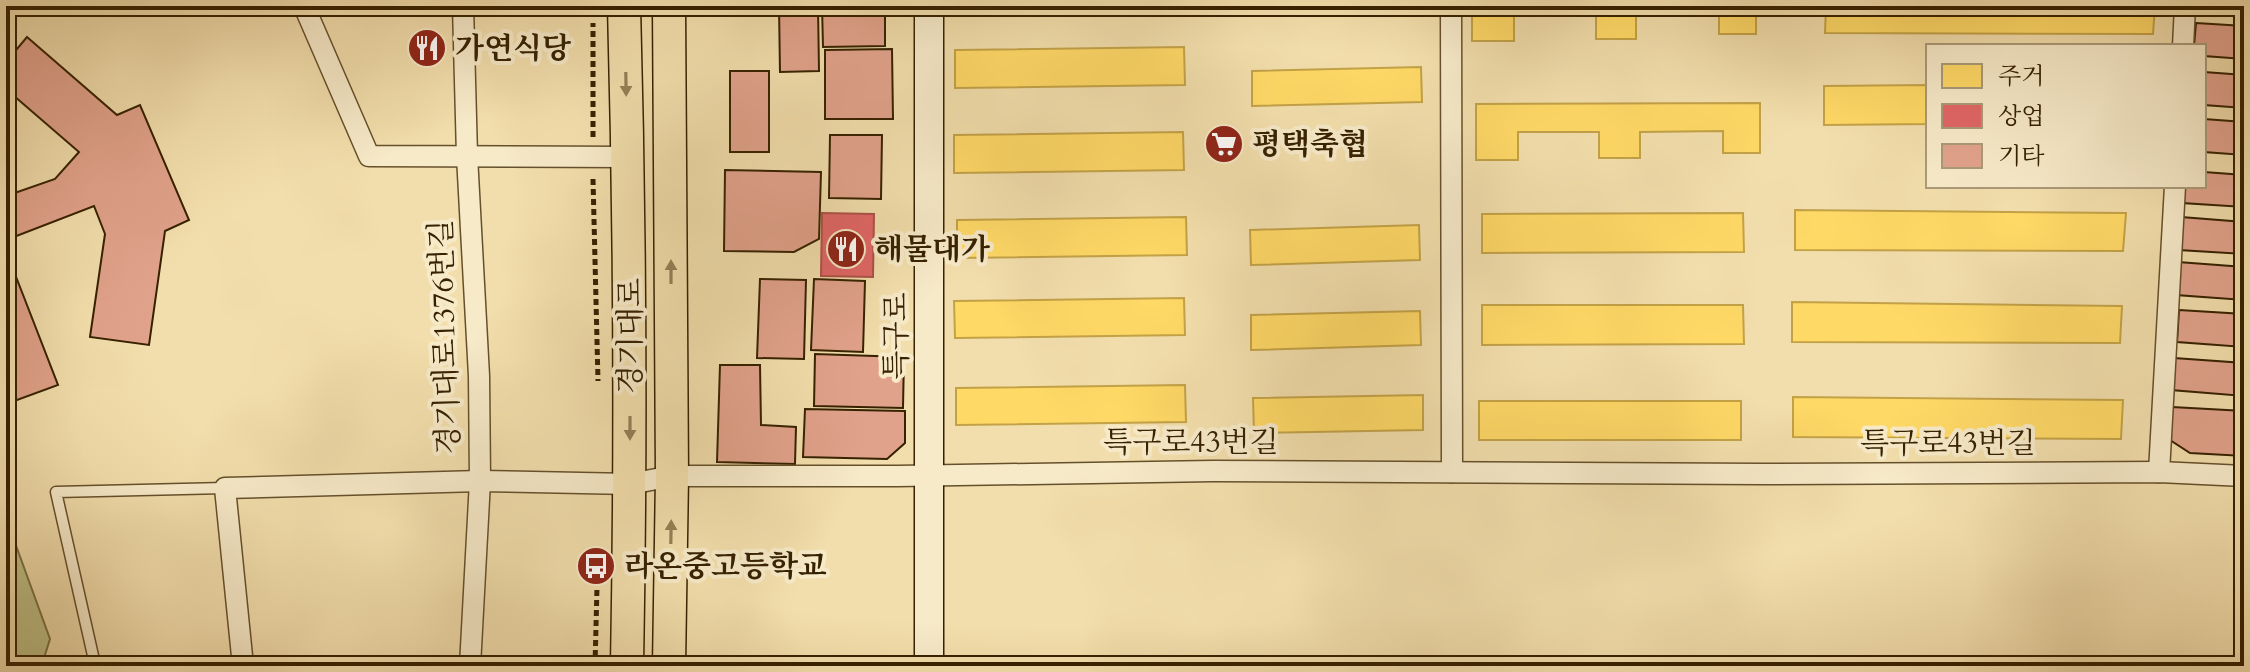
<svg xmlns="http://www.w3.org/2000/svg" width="2250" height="672" viewBox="0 0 2250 672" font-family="Cardo,'Noto Serif KR',serif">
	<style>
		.green { fill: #bfc086; stroke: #7a7043; stroke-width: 2 }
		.homes { fill: #ffd966; stroke: #c3a247; stroke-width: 2 }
		.shops { fill: #e06666; stroke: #ad5147; stroke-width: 2 }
		.building { fill: #e1a28b; stroke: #362100; stroke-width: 2 }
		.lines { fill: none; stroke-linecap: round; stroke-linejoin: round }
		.lane-casing { stroke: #65502b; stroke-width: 13 }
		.street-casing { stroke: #65502b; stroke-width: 23 }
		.secondary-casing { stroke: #362100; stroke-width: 31 }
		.primary-casing { stroke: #362100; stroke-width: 35 }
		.path { stroke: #362100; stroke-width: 5; stroke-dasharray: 6 4; stroke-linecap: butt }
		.lane { stroke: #f7eac9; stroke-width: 10 }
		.street { stroke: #f7eac9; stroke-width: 20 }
		.secondary { stroke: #f7eac9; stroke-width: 28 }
		.primary { stroke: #f2deac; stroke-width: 32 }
		.oneway { fill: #948056 }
		.labels { text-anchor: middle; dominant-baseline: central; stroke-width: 8; stroke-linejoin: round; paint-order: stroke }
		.poi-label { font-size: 30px; font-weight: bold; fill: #362100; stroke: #f7eac9; text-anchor: start }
		.street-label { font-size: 30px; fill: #362100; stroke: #f7eac9 }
	</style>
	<rect width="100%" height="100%" fill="#f2deac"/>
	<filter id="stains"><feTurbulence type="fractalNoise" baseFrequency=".0025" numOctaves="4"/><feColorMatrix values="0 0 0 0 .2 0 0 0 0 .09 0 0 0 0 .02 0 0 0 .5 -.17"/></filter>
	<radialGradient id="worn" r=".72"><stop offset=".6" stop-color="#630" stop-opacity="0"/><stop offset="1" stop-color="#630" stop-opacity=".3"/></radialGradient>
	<polygon class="green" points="6,518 50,639 44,658 16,666 6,666"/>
	<g class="homes">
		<polygon points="1253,6 1423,6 1423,8 1253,11"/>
		<polygon points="1472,6 1756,6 1756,34 1719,34 1719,13 1636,13 1636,39 1596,39 1596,13 1514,14 1514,41 1472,41"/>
		<polygon points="1826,6 2155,6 2153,34 1825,33"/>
		<polygon points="1184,47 1185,85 955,88 955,50"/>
		<polygon points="1421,67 1422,102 1252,106 1252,71"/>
		<polygon points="1928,85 1928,124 1824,125 1824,86"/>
		<polygon points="1760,103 1760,153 1723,153 1723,131 1640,132 1640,158 1599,158 1599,132 1518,132 1518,160 1476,160 1476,104"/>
		<polygon points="1183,132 1184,170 954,173 954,135"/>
		<polygon points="1795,210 2126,213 2123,251 1795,250"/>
		<polygon points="1743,213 1744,252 1482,253 1482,214"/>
		<polygon points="1186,217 1187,255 957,258 957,220"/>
		<polygon points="1419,225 1420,260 1251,265 1250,230"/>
		<polygon points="1184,298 1185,335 955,338 954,301"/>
		<polygon points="1792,302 2122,306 2120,343 1792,342"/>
		<polygon points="1482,305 1743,305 1744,344 1482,345"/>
		<polygon points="1420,311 1421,345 1251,350 1251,315"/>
		<polygon points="1185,385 1186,422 956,425 956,388"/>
		<polygon points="1423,395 1423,430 1254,433 1253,398"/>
		<polygon points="1793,397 2123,400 2121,439 1793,437"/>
		<rect x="1479" y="401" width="262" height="39"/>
	</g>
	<polygon class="shops" points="822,213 874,214 873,277 821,276"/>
	<g class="building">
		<polygon points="779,6 818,6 819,71 780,72"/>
		<polygon points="822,6 885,6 885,46 823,47"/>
		<polygon points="2196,23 2244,26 2244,59 2204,56 2204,46 2194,46"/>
		<polygon points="27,37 117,115 140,105 189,220 165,231 149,345 90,337 105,234 94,206 6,240 6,196 55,179 79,152 6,89 6,62"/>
		<polygon points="892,49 893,119 825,119 825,50"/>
		<rect x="730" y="71" width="39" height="81"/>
		<polygon points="2204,72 2244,75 2244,108 2204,105"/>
		<polygon points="2204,119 2244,122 2244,155 2204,152"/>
		<polygon points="830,135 882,135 881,199 829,198"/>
		<polygon points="725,170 821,172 819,239 794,252 724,251"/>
		<polygon points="2204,172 2244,175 2244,207 2182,203 2183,186 2204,186"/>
		<polygon points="2181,217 2244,222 2244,254 2179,250"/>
		<polygon points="6,251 58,385 6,404"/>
		<polygon points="2178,262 2244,267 2244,300 2176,295"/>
		<polygon points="760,279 806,280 804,359 757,358"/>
		<polygon points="814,279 865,281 863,352 811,350"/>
		<polygon points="2179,310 2244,314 2244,347 2177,342"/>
		<polygon points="815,354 904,357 903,408 814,406"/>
		<polygon points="2174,358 2244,363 2244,396 2171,390"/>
		<polygon points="720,365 760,365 761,425 796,427 795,464 717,462"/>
		<polygon points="2172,407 2244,411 2244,456 2190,453 2170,440"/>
		<polygon points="805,409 905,411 905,443 887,459 803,457"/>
	</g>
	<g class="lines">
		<defs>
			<polyline id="lane" points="87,666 94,660 56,492 225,488"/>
			<g id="street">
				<polyline points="304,6 369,156 628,157"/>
				<polyline points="463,6 467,156 479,376 480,481 470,666"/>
				<polyline points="1451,6 1452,472"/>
				<polyline points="2183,46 2185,6"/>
				<polyline points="2159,472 2175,186"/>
				<polyline points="243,666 225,488 480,481 630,484 672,476 898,476 1213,471 1762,474 2159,472 2244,476"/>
			</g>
			<polyline id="secondary" points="929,666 929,6"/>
			<g id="primary">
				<path d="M 624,6 C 630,226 631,446 627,666"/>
				<polyline points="669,666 672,476 669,6"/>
			</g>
		</defs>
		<use href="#lane" class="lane-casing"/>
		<use href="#street" class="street-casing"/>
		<use href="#secondary" class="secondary-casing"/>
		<use href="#primary" class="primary-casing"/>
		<g class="path">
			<polyline points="593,137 593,23"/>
			<polyline points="593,179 598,381"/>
			<polyline points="595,666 597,587"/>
		</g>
		<use href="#lane" class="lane"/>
		<use href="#street" class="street"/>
		<use href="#secondary" class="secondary"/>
		<use href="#primary" class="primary"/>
	</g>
	<defs><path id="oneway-solid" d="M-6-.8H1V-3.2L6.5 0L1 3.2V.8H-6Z" transform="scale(2)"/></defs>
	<g class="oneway">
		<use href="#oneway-solid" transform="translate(626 84) rotate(89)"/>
		<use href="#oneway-solid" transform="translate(671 272) rotate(-90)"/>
		<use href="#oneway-solid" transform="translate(630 428) rotate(90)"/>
		<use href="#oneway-solid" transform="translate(671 532) rotate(-89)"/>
	</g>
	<defs>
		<symbol id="restaurant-disc" viewBox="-11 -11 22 22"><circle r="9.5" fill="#8f2418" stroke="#f7eac9"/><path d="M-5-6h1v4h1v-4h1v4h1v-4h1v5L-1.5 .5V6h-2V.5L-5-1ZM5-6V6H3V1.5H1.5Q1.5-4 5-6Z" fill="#fff"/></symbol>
		<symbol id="supermarket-disc" viewBox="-11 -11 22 22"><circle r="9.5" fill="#8f2418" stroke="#f7eac9"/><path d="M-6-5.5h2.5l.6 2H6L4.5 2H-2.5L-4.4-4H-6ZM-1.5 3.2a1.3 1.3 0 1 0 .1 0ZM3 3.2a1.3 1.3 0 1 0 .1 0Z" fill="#fff"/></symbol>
		<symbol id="bus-disc" viewBox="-11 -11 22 22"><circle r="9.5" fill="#8f2418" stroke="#f7eac9"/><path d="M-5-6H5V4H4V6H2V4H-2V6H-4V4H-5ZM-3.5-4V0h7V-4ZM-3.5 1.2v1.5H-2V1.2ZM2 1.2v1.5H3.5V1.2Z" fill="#fff"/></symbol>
	</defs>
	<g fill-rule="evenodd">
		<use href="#restaurant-disc" x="405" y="26" width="44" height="44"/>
		<use href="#supermarket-disc" x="1202" y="122" width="44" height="44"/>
		<use href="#restaurant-disc" x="824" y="227" width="44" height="44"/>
		<use href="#bus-disc" x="574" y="544" width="44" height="44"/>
	</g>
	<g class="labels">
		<g class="poi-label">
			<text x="455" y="48">가연식당</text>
			<text x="1252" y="144">평택축협</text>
			<text x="874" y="249">해물대가</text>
			<text x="624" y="566">라온중고등학교</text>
		</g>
		<g class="street-label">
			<text transform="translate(630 336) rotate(-90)">경기대로</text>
			<text transform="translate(896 336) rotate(-90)">특구로</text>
			<text transform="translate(445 337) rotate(-92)">경기대로1376번길</text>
			<text x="1191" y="442">특구로43번길</text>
			<text x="1948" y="443">특구로43번길</text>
		</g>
	</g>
	<rect width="2250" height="672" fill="none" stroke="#f2deac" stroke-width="32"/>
	<rect x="8" y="8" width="2234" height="656" fill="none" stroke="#362100" stroke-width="4"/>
	<rect x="16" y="16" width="2218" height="640" fill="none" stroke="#362100" stroke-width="2"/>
	<rect x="1926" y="44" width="280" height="144" fill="#f7eac9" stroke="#aa9a79" stroke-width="2"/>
	<rect x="1942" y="64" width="40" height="24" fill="#ffd966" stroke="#aa9a79" stroke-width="2"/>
	<text x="1998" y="84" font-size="24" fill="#362100">주거</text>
	<rect x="1942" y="104" width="40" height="24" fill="#e06666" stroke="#aa9a79" stroke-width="2"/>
	<text x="1998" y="124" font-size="24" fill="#362100">상업</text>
	<rect x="1942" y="144" width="40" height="24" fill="#e1a28b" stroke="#aa9a79" stroke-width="2"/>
	<text x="1998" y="164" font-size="24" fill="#362100">기타</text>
	<rect width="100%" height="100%" filter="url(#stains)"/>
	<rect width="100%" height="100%" fill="url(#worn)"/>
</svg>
